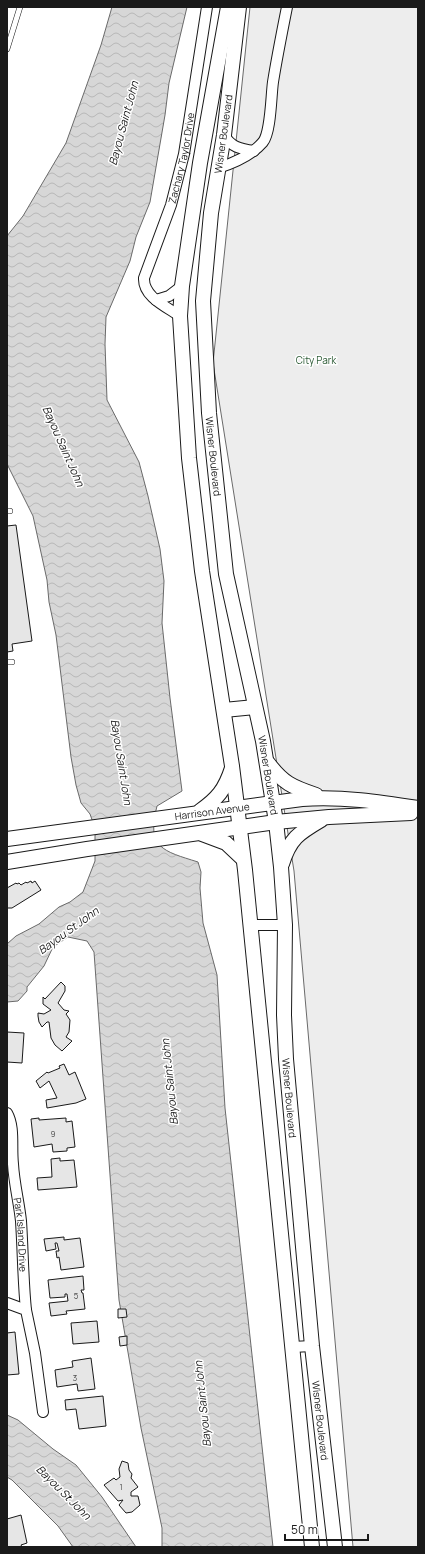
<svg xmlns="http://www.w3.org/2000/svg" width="425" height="1554" viewBox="0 0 425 1554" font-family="Manrope,sans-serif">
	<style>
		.green { fill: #ededed; stroke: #6a6a6a }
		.water { fill: url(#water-waves); stroke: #6a6a6a }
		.building { fill: #e6e6e6; stroke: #1a1a1a }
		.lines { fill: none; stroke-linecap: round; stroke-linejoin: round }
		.lane-casing { stroke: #1a1a1a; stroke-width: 6 }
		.street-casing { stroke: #1a1a1a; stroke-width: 12 }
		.secondary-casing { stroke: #1a1a1a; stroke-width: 16 }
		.lane { stroke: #fff; stroke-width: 5 }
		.street { stroke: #fff; stroke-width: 10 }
		.secondary { stroke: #fff; stroke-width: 14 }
		.labels { text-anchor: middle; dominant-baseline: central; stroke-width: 3; stroke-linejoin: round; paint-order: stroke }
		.number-label { font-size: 8px; fill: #4d4d4d }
		.street-label { font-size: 10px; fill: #1a1a1a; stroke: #fff }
		.park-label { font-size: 10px; fill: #2b5a34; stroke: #fff }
		.water-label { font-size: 11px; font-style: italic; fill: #1a1a1a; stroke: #fff }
	</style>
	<defs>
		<pattern id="water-waves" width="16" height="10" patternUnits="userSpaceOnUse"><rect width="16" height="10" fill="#d7d7d7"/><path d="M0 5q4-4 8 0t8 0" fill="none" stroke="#b8b8b8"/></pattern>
	</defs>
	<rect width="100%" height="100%" fill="#fff"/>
	<polygon class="green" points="250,7 418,7 418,1547 353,1547 294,871 213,363"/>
	<g class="water">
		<path d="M 112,7 L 187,7 L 169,83 L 165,115 L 150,202 L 136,237 L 130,261 L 106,317 L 105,344 L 107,400 L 139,462 L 148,496 L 160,549 L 164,581 L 162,623 L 170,698 L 182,791 L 157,806 C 146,848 163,851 198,862 L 201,872 L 200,888 L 203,923 L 217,975 L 225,1108 L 273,1547 L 162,1547 L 162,1528 L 141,1428 L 119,1300 L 94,952 L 87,941 L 68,937 L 53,947 L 44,966 L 27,987 L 27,991 L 18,1001 L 7,1002 L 7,944 L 16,936 L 39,924 L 59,907 L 70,902 L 83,892 L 95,861 L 95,828 L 90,814 L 81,803 L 76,785 L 71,757 L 56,635 L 49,602 L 47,580 L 33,516 L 7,464 L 7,236 L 23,216 L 66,143 L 101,45 Z"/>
		<polygon points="7,1415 18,1420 53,1449 76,1465 102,1497 136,1547 73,1547 58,1526 12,1480 7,1477"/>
	</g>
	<g class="building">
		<polygon points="16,525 32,641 12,644 13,651 7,652 7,526"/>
		<polygon points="31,881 32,883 35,881 41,890 12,908 7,908 7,888 16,883 17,884 19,883 21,885 26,882 27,883"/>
		<polygon points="61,982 65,986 65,991 58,1003 64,1010 69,1011 66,1014 70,1020 69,1032 66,1037 72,1041 62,1051 55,1045 51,1038 49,1022 47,1022 42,1027 39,1022 38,1016 38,1013 44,1014 51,1010 43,1004 43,997 45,999"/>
		<polygon points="7,1032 24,1033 22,1063 7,1062"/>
		<polygon points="64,1064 69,1075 75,1072 86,1099 76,1103 47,1108 46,1100 57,1098 49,1081 40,1088 36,1081 47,1072 48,1073 60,1068 59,1066"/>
		<polygon points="39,1118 39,1120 66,1118 66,1122 72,1121 75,1147 67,1148 67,1151 53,1152 52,1144 34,1147 31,1119"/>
		<polygon points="60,1158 60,1161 74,1160 77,1187 38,1190 37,1178 52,1177 51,1159"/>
		<polygon points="64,1237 64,1240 80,1238 84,1267 61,1270 59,1257 57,1258 56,1251 59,1251 57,1243 55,1243 56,1249 46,1251 44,1239"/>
		<polygon points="83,1276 84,1290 81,1290 82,1293 83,1293 85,1309 66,1311 67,1314 51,1316 49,1303 68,1301 67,1294 65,1294 65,1297 50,1298 48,1280"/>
		<polygon points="118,1309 126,1309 127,1317 118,1318"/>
		<polygon points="97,1321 99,1342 73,1344 71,1323"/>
		<polygon points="15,1332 19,1374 7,1375 7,1333"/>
		<polygon points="127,1336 127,1345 120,1346 119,1337"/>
		<polygon points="91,1358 95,1389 78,1391 77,1384 57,1387 55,1370 73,1367 72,1361"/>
		<polygon points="103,1396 106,1426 79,1429 76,1409 66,1410 65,1400"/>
		<polygon points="122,1461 128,1463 129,1470 132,1474 131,1478 138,1487 131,1492 131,1496 138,1496 140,1505 132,1512 126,1513 119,1505 123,1500 118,1501 104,1485 114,1478 116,1480 120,1477 119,1469"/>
		<polygon points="21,1515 27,1543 21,1545 22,1547 7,1547 7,1519"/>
	</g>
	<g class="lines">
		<defs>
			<g id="lane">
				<polyline points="7,49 20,7"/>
				<polyline points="7,511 10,511"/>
				<polyline points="7,662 12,662"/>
			</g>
			<g id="street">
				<path d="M 224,135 C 231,147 240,149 254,151"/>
				<path d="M 218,168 C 234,163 252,155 263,142 C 271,132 271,96 273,82 C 277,57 282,32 287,7"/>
				<polyline points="156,300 169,296 182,286"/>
				<path id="s1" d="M 180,316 C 167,307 143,297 144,278 L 171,205 L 184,154 L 207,7"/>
				<polyline points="250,925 285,925"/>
				<path id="s2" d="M 7,1113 C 15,1127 11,1147 13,1164 C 14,1183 19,1202 21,1221 C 23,1251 23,1281 26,1310"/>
				<polyline points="7,1303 26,1310 35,1353 43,1412"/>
				<polyline points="292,1347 312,1346"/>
			</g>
			<g id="secondary">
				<polyline points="228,7 200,163 182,286 180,316 189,458 202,571 232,766 245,870 312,1547"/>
				<path id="s3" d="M 239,7 L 224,135 L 211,213 L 203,301 L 209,413 L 226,574 L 263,741 L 276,822 L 281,867 L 285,925 L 284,1015 L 286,1059 L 312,1346 L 335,1547"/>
				<polyline points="224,710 255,707"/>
				<path d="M 268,763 C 283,783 292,787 316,795"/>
				<path d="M 200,811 C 217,799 225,790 232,768"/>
				<polyline points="202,834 226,843 243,859"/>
				<path id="s4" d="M 7,839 L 302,799 C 341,796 380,802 418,808"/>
				<polyline points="7,862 87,849 276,822 329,817 411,813"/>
				<path d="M 282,864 C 290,838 299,833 321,820"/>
			</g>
		</defs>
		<use href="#lane" class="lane-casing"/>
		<use href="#street" class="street-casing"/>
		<use href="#secondary" class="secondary-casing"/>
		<use href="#lane" class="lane"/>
		<use href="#street" class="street"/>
		<use href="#secondary" class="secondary"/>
	</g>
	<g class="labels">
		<g class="number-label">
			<text x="53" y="1133">9</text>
			<text x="76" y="1295">5</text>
			<text x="75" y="1377">3</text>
			<text x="121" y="1486">1</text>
		</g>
		<g class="street-label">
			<text transform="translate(223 134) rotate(-82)">Wisner Boulevard</text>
			<text stroke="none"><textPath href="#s1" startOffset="181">Zachary Taylor Drive</textPath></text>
			<text stroke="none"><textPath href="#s3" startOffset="452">Wisner Boulevard</textPath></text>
			<text stroke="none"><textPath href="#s3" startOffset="776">Wisner Boulevard</textPath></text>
			<text stroke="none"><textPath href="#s4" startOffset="207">Harrison Avenue</textPath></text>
			<text stroke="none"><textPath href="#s3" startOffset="1100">Wisner Boulevard</textPath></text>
			<text stroke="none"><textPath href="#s2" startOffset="123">Park Island Drive</textPath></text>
			<text stroke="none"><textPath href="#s3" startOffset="1424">Wisner Boulevard</textPath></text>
		</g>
		<g class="park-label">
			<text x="316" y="360">City Park</text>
		</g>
		<g class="water-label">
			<text transform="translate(123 123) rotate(-75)">Bayou Saint John</text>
			<text transform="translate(64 446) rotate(66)">Bayou Saint John</text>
			<text transform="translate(122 762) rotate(81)">Bayou Saint John</text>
			<text transform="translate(68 930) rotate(-36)">Bayou St John</text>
			<text transform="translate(169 1082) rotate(-96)">Bayou Saint John</text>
			<text transform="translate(202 1404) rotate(-96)">Bayou Saint John</text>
			<text transform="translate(64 1492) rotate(45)">Bayou St John</text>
		</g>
	</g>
	<rect width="425" height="1554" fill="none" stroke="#1a1a1a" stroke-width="16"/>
	<path d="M285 1534v6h83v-6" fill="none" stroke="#1a1a1a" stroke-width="2"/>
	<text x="291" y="1534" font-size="12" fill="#1a1a1a" stroke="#ffffff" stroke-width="3" paint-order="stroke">50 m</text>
</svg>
